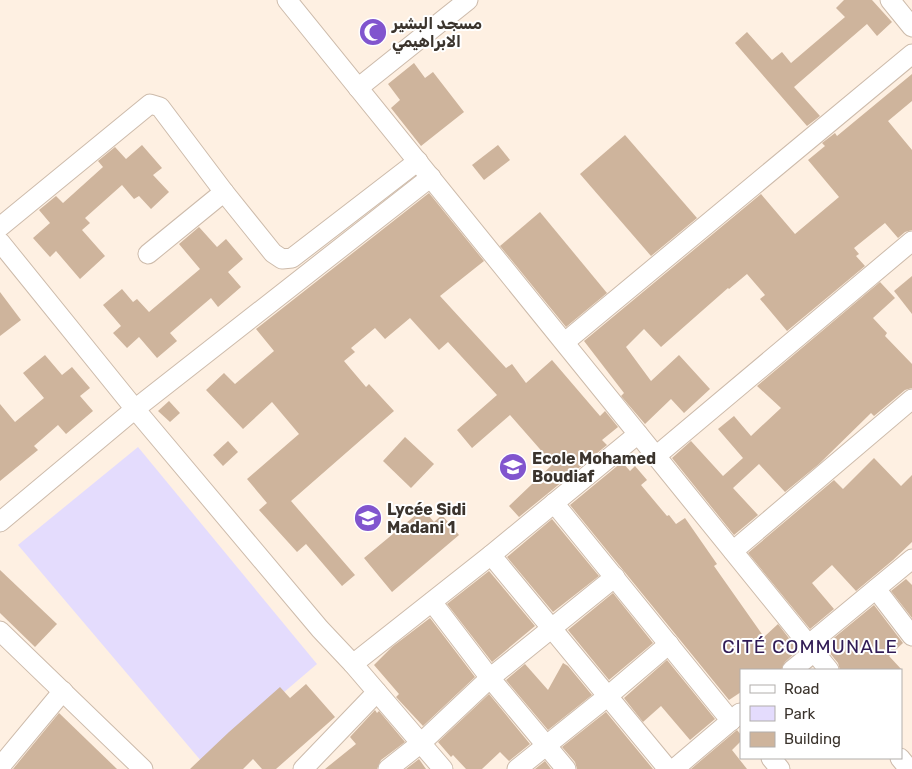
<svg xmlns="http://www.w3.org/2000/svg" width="912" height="769" viewBox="0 0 912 769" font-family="Rubik,'Noto Sans Arabic',sans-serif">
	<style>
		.green { fill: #e4dcfd }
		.building { fill: #ceb49c }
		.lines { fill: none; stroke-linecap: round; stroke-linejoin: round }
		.minor-casing { stroke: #cdbbab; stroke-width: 21 }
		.minor { stroke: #fff; stroke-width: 19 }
		.labels { text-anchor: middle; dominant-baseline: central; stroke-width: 4; stroke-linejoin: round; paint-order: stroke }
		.poi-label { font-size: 16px; font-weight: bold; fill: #3b342d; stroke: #fff; text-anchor: start }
		.quarter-label { font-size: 19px; letter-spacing: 1px; fill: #311b55; stroke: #fff }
	</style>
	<rect width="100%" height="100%" fill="#fef0e2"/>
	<polygon class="green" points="138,447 317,664 202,762 18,545"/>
	<g class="building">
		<polygon points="844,0 872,0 892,22 877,36 867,24 794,87 820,116 807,126 735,43 747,32 772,60 782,52 791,63 845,17 836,8"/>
		<polygon points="414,63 425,78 433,72 464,112 421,146 391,108 400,100 388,84"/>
		<polygon points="912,74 912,101 888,121 912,150 912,230 905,232 898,238 885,223 854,248 859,254 856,256 865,266 787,331 760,299 765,295 747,274 729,289 728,288 661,347 644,329 626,347 651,381 679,355 710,389 684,413 671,399 645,424 621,396 624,393 584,341 761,194 795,234 839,197 808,160 825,146 822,143 835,133 837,136"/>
		<polygon points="625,135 697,218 651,256 580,174"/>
		<polygon points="142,145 162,168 153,175 169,192 151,209 139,196 134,199 122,185 85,218 90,223 82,230 105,256 80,279 56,251 50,257 33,238 50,223 39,210 56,196 63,203 103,167 98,161 115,147 126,159"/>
		<polygon points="498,145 510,160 484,180 472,165"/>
		<polygon points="429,193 484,261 440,296 506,368 512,364 526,383 552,360 600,416 605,411 618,427 602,440 607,445 519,517 509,506 553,464 510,415 472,448 457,430 497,395 448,342 439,350 410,318 385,339 375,328 351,348 355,352 344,361 366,387 369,384 394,411 291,501 355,575 342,586 306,544 297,552 259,510 267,503 247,479 299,434 272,402 243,429 206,390 224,373 235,384 274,351 256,329"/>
		<polygon points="540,212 607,293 566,327 500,246"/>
		<polygon points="199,227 217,247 226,239 243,259 228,272 241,287 218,307 211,298 170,333 177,341 157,358 139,337 127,348 113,333 121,326 103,305 122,289 133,302 137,299 149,312 200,269 179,244"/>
		<polygon points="912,276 912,314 894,291"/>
		<polygon points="880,282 895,298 873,318 887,333 885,336 912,364 912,388 905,390 874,416 871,413 819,464 785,492 759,464 733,488 758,515 734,535 672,458 691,441 723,476 743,458 718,429 734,416 751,436 781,408 757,386"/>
		<polygon points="0,292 21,320 0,336"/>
		<polygon points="45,355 62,375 72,367 90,388 80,396 93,411 66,434 58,425 34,446 38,450 0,481 0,404 15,422 44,398 23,373"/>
		<polygon points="169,401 180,413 170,422 158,411"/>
		<polygon points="405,437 434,464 411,488 383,461"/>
		<polygon points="228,441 238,452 223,466 213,455"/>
		<polygon points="874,458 901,486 912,475 912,542 893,560 856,591 832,565 812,583 834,609 810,629 748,553 834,480 843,489"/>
		<polygon points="622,462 630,471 635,466 647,480 641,485 667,516 669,515 676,524 685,518 717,564 714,566 764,637 778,624 798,650 785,662 781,670 741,670 741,692 729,700 570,505"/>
		<polygon points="423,509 434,522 442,515 459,535 392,592 364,558"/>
		<polygon points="552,519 599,576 553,612 507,557"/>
		<polygon points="0,570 57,624 35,647 0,613"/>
		<polygon points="489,571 535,626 492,662 447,604"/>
		<polygon points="906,579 912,585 912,618 891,591"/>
		<polygon points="613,593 653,643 609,680 568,630"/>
		<polygon points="874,605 903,643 889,656 902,670 840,670 838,663 824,646"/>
		<polygon points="430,618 475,677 423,726 396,697 399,694 374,665 392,647"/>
		<polygon points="667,660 715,719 690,740 661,706 643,722 624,698"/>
		<polygon points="563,663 568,666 592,695 548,730 506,680 525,664 548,690"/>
		<polygon points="306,684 335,717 276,769 262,769 253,759 243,769 190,769 229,732 280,687 290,698"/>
		<polygon points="489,694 530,744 509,761 500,752 482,769 466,769 453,755 451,757 438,742"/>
		<polygon points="375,710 377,713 379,711 405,742 381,760 377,769 325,769 356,744 350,737"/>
		<polygon points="606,712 653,769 577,769 575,762 562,747"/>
		<polygon points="59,713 117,769 13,769"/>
		<polygon points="737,730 741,735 741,741 732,750 747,769 691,769"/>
		<polygon points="419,759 426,769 406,769"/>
		<polygon points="545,761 551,769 535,769"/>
	</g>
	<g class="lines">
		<defs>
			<g id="minor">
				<polyline points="287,0 829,670"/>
				<polyline points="890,0 912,27"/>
				<polyline points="358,88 468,0"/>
				<polyline points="0,227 150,104 160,107 224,192"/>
				<polyline points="0,242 135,409 320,629 353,664 443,769"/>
				<polyline points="148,254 224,192 273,253 282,259 292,258 418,161"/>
				<polyline points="565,342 912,54"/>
				<polyline points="656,456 912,241"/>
				<polyline points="554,503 731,721"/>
				<polyline points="0,522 135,409 431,177"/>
				<polyline points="733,551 912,399"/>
				<polyline points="491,555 668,769"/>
				<polyline points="876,589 912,636"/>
				<polyline points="432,602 490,678 566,769"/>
				<polyline points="0,631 143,769"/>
				<polyline points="808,645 912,559"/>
				<polyline points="353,664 491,555 638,434"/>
				<polyline points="792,670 814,652"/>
				<polyline points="771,758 780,769"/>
				<polyline points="900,758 909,769"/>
				<polyline points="0,767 63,691"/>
				<polyline points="303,769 377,692"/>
				<polyline points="388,769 421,743 490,678 615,577"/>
				<polyline points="517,769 608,696 669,644"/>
				<polyline points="674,769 740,713"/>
			</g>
		</defs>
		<use href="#minor" class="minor-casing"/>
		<use href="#minor" class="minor"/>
	</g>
	<defs>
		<symbol id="mosque-disc" viewBox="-11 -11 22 22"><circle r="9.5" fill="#8155ce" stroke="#fff"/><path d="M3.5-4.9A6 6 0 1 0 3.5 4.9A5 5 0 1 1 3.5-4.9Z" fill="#fff"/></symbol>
		<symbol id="school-disc" viewBox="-11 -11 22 22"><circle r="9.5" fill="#8155ce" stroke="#fff"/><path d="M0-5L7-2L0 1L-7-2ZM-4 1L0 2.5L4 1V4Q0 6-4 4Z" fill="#fff"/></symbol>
	</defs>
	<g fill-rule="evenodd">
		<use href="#mosque-disc" x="357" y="16" width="32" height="32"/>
		<use href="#school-disc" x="497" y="451" width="32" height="32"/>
		<use href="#school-disc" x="352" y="502" width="32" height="32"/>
	</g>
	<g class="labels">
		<g class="poi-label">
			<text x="392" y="23">مسجد البشير<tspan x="392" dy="18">الابراهيمي</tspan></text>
			<text x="532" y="458">Ecole Mohamed<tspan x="532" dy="18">Boudiaf</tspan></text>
			<text x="387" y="509">Lycée Sidi<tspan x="387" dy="18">Madani 1</tspan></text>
		</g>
		<g class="quarter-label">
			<text x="810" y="646">CITÉ COMMUNALE</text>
		</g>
	</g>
	<rect x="740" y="669" width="162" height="90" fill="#ffffff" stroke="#b1aeab"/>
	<rect x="750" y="685" width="25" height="8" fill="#ffffff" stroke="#b1aeab"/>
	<text x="784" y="694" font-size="15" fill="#3b342d">Road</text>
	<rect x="750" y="706" width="25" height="15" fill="#e4dcfd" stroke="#b1aeab"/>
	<text x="784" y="719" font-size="15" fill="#3b342d">Park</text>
	<rect x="750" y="732" width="25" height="15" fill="#ceb49c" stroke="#b1aeab"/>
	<text x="784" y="744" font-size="15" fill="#3b342d">Building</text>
</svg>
